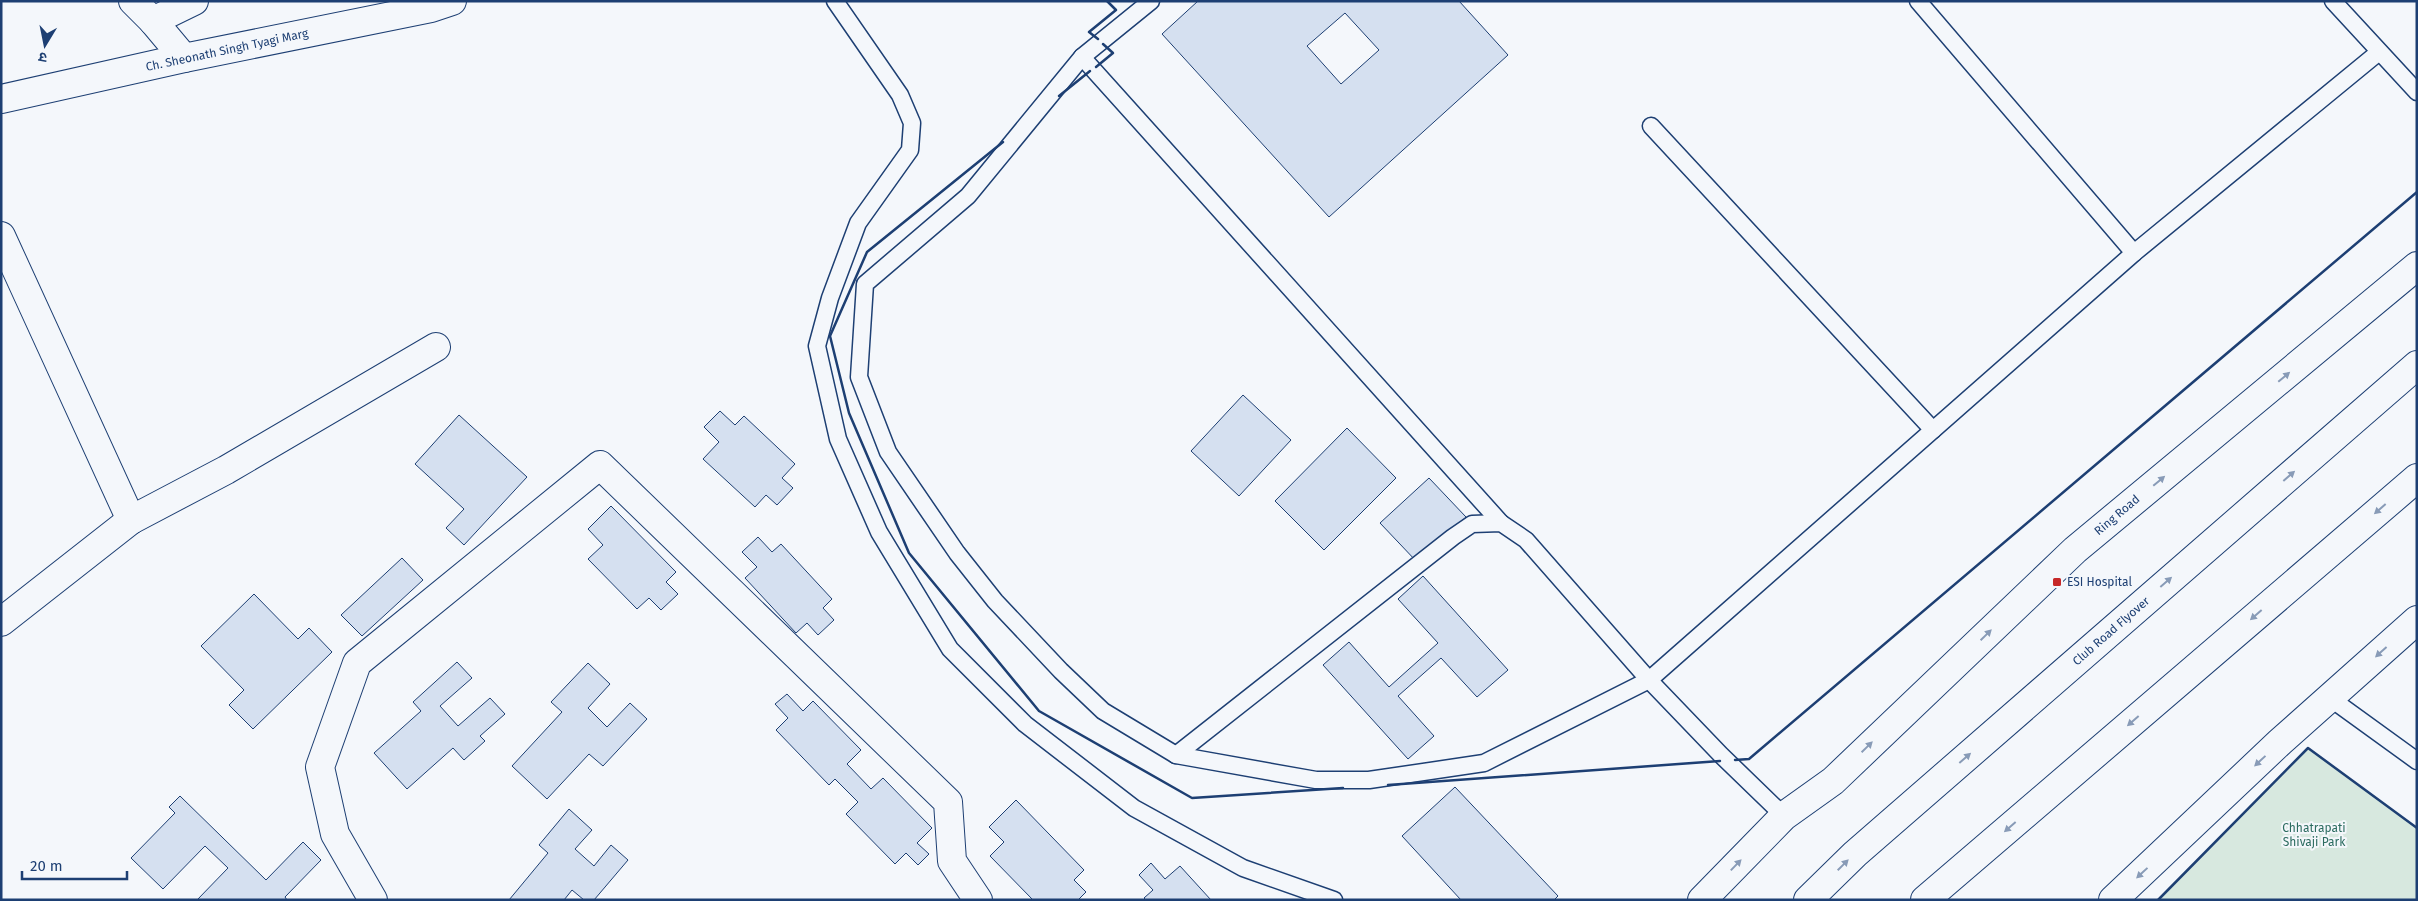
<svg xmlns="http://www.w3.org/2000/svg" width="2418" height="901" viewBox="0 0 2418 901" font-family="'Fira Sans','Noto Sans Devanagari',sans-serif">
	<style>
		.green { fill: #d7e8df; stroke: #687fa3 }
		.building { fill: #d5e0f0; stroke: #1d3f73; fill-rule: evenodd }
		.lines { fill: none; stroke-linecap: round; stroke-linejoin: round }
		.lane-casing { stroke: #1d3f73; stroke-width: 19 }
		.street-casing { stroke: #1d3f73; stroke-width: 30 }
		.secondary-casing { stroke: #1d3f73; stroke-width: 30 }
		.primary-casing { stroke: #1d3f73; stroke-width: 30 }
		.lane { stroke: #f4f7fb; stroke-width: 16 }
		.street { stroke: #f4f7fb; stroke-width: 28 }
		.secondary { stroke: #f4f7fb; stroke-width: 28 }
		.primary { stroke: #f4f7fb; stroke-width: 28 }
		.wall { stroke: #1d3f73; stroke-width: 2.5 }
		.oneway { fill: #889bb7 }
		.poi-dot { fill: #c62828; stroke: #f4f7fb; stroke-width: 2 }
		.labels { text-anchor: middle; dominant-baseline: central; stroke-width: 4; stroke-linejoin: round; paint-order: stroke }
		.street-label { font-size: 12px; fill: #1d3f73; stroke: #f4f7fb }
		.poi-label { font-size: 12px; fill: #1d3f73; stroke: #f4f7fb; text-anchor: start }
		.park-label { font-size: 12px; fill: #2c6c60; stroke: #f4f7fb }
	</style>
	<rect width="100%" height="100%" fill="#f4f7fb"/>
	<polygon class="green" points="2308,748 2417,828 2417,900 2158,900"/>
	<g class="building">
		<path d="M 1198,1 L 1459,1 L 1508,55 L 1329,217 L 1162,34 ZM 1345,13 L 1379,50 L 1341,84 L 1307,46 Z"/>
		<polygon points="1243,395 1291,440 1239,496 1191,451"/>
		<polygon points="720,411 735,425 744,416 795,464 782,478 793,488 777,505 766,495 755,507 703,459 719,442 704,427"/>
		<polygon points="459,415 527,477 464,545 446,528 464,509 415,464"/>
		<polygon points="1347,428 1396,478 1324,550 1275,501"/>
		<polygon points="1429,478 1466,517 1417,562 1380,523"/>
		<polygon points="611,506 676,572 666,582 678,594 661,610 649,598 637,609 588,559 603,545 588,529"/>
		<polygon points="758,537 772,552 781,544 832,599 823,608 834,620 818,635 807,623 796,633 745,578 757,567 742,552"/>
		<polygon points="402,558 423,580 362,636 341,615"/>
		<polygon points="1423,576 1508,670 1477,697 1441,658 1398,696 1434,736 1408,759 1323,665 1349,642 1389,687 1438,643 1398,599"/>
		<polygon points="254,594 298,639 309,628 332,652 253,729 229,705 244,690 201,646"/>
		<polygon points="457,662 472,678 440,706 458,726 490,698 505,714 480,736 485,741 464,760 453,748 407,789 374,753 421,711 413,702"/>
		<polygon points="588,663 610,684 588,708 607,727 630,703 647,719 603,766 589,754 547,799 512,766 562,712 551,702"/>
		<polygon points="787,694 803,711 813,701 861,750 847,764 871,789 883,778 932,828 917,843 929,854 918,865 906,853 895,864 846,814 858,802 835,779 829,785 776,730 788,718 775,704"/>
		<polygon points="1455,787 1558,896 1554,900 1461,900 1402,836"/>
		<polygon points="180,796 266,880 303,842 321,860 285,897 287,900 197,900 228,868 205,846 163,889 131,858 175,813 169,807"/>
		<polygon points="1016,800 1084,870 1074,880 1086,892 1078,900 1033,900 990,856 1004,842 989,827"/>
		<polygon points="569,809 592,830 575,849 594,866 611,845 628,860 594,900 584,900 572,890 564,900 509,900 548,853 539,845"/>
		<polygon points="1151,863 1165,879 1180,866 1211,900 1146,900 1144,898 1153,890 1139,875"/>
	</g>
	<g class="lines">
		<defs>
			<g id="lane">
				<polyline points="835,1 900,95 912,123 910,150 858,223 830,298 817,346 838,439 879,532 950,649 1025,724 1134,808 1243,868 1334,900"/>
				<polyline points="1151,1 1082,57 968,196 865,284 859,377 888,452 957,553 995,601 1061,671 1103,711 1176,755 1316,780 1369,780 1484,763 1649,680 2134,253"/>
				<polyline points="1918,1 2134,253 2379,52"/>
				<polyline points="2333,1 2417,92"/>
				<polyline points="1082,57 1501,523"/>
				<polyline points="1651,126 1933,430"/>
				<polyline points="2330,698 2417,761"/>
				<polyline points="1176,755 1453,537 1472,524 1501,523 1526,540 1649,680 1721,755 1784,816"/>
			</g>
			<g id="street">
				<polyline points="133,1 153,21 184,58"/>
				<polyline points="153,21 194,1"/>
				<polyline points="1,99 184,58 431,8 452,1"/>
				<polyline points="1,236 131,520"/>
				<polyline points="1,622 131,520 226,470 436,347"/>
				<polyline points="373,900 335,834 320,767 357,663 600,465 948,802 952,861 978,900"/>
			</g>
			<g id="secondary">
				<polyline points="1702,900 1784,816 1833,781 2075,550 2417,266"/>
				<polyline points="2113,900 2280,742 2417,620"/>
			</g>
			<g id="primary">
				<polyline points="1808,900 1855,854 2417,365"/>
				<polyline points="1925,900 2417,478"/>
			</g>
		</defs>
		<use href="#lane" class="lane-casing"/>
		<use href="#street" class="street-casing"/>
		<use href="#secondary" class="secondary-casing"/>
		<use href="#primary" class="primary-casing"/>
		<use href="#lane" class="lane"/>
		<use href="#street" class="street"/>
		<use href="#secondary" class="secondary"/>
		<use href="#primary" class="primary"/>
		<g class="wall">
			<polyline points="1098,39 1089,32 1116,10 1107,1"/>
			<polyline points="1096,67 1113,53 1103,44"/>
			<polyline points="1059,96 1090,71"/>
			<polyline points="1003,142 867,252 830,336 849,413 909,553 1039,711 1192,798 1343,788"/>
			<polyline points="1735,760 1749,759 2417,192"/>
			<polyline points="1388,785 1720,761"/>
			<polyline points="2158,900 2308,748 2417,828"/>
		</g>
	</g>
	<defs><path id="oneway-solid" d="M-6-.8H1V-3.2L6.5 0L1 3.2V.8H-6Z" transform="scale(1.25)"/></defs>
	<g class="oneway">
		<use href="#oneway-solid" transform="translate(2284 377) rotate(-40)"/>
		<use href="#oneway-solid" transform="translate(2289 476) rotate(-41)"/>
		<use href="#oneway-solid" transform="translate(2159 481) rotate(-40)"/>
		<use href="#oneway-solid" transform="translate(2380 509) rotate(139)"/>
		<use href="#oneway-solid" transform="translate(2166 582) rotate(-41)"/>
		<use href="#oneway-solid" transform="translate(2256 615) rotate(139)"/>
		<use href="#oneway-solid" transform="translate(1986 635) rotate(-44)"/>
		<use href="#oneway-solid" transform="translate(2381 652) rotate(138)"/>
		<use href="#oneway-solid" transform="translate(2133 721) rotate(139)"/>
		<use href="#oneway-solid" transform="translate(1867 747) rotate(-44)"/>
		<use href="#oneway-solid" transform="translate(1965 758) rotate(-41)"/>
		<use href="#oneway-solid" transform="translate(2260 761) rotate(137)"/>
		<use href="#oneway-solid" transform="translate(2010 827) rotate(139)"/>
		<use href="#oneway-solid" transform="translate(1736 865) rotate(-46)"/>
		<use href="#oneway-solid" transform="translate(1843 865) rotate(-45)"/>
		<use href="#oneway-solid" transform="translate(2142 873) rotate(137)"/>
	</g>
	<rect class="poi-dot" x="2052" y="577" width="10" height="10" rx="2.5"/>
	<g class="labels">
		<g class="street-label">
			<text transform="translate(227 50) rotate(-12)">Ch. Sheonath Singh Tyagi Marg</text>
			<text transform="translate(2117 515) rotate(-40)">Ring Road</text>
			<text transform="translate(2111 631) rotate(-41)">Club Road Flyover</text>
		</g>
		<g class="poi-label">
			<text x="2067" y="582">ESI Hospital</text>
		</g>
		<g class="park-label">
			<text x="2314" y="828">Chhatrapati<tspan x="2314" dy="14">Shivaji Park</tspan></text>
		</g>
	</g>
	<rect width="2418" height="901" fill="none" stroke="#1d3f73" stroke-width="5"/>
	<g transform="translate(45 45) rotate(190)" stroke="#f4f7fb" stroke-width="4" paint-order="stroke">
	<path d="M0-4L9 19L0 12L-9 19Z" fill="#1d3f73"/>
	<text y="-8" font-size="14" font-weight="bold" text-anchor="middle" fill="#1d3f73">उ</text>
	</g>
	<path d="M22 871v8h105v-8" fill="none" stroke="#1d3f73" stroke-width="2.5"/>
	<text x="30" y="871" font-size="15" fill="#1d3f73" stroke="#f4f7fb" stroke-width="4" paint-order="stroke">20 m</text>
</svg>
